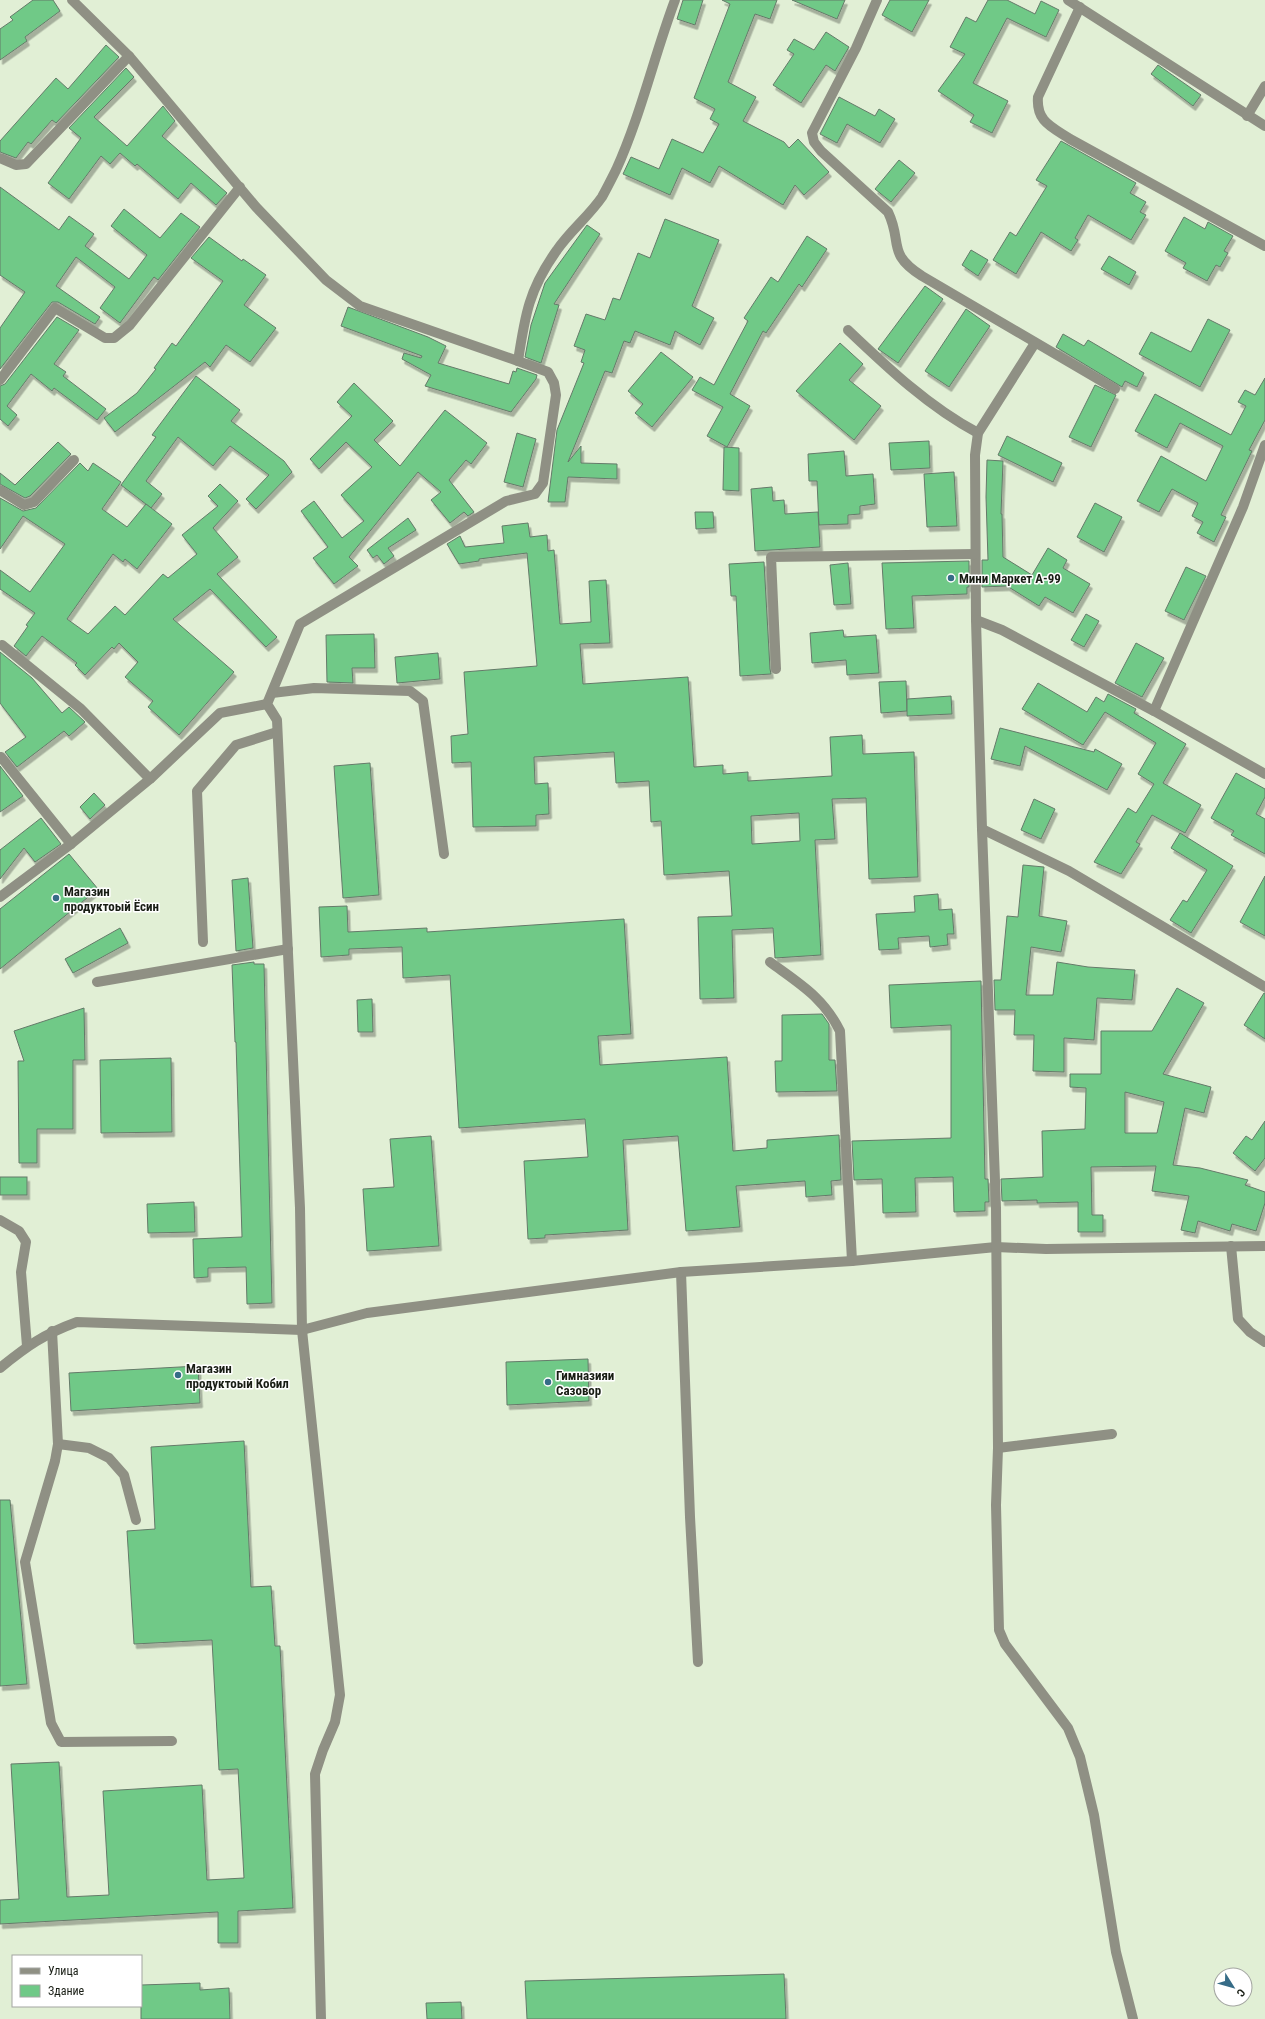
<svg xmlns="http://www.w3.org/2000/svg" width="1265" height="2019" viewBox="0 0 1265 2019" font-family="'Roboto Condensed',sans-serif">
	<style>
		.building { fill: #6fc987; stroke: #657a69; fill-rule: evenodd; filter: url(#shadow) }
		.lines { fill: none; stroke-linecap: round; stroke-linejoin: round }
		.minor { stroke: #8f9084; stroke-width: 10 }
		.poi-dot { fill: #366c87; stroke: #fff; stroke-width: 1.5 }
		.labels { text-anchor: middle; dominant-baseline: central; stroke-width: 3; stroke-linejoin: round; paint-order: stroke }
		.poi-label { font-size: 13px; font-weight: bold; fill: #181d14; stroke: #fff; text-anchor: start }
	</style>
	<defs>
		<filter id="shadow"><feDropShadow dx="2.5" dy="4.5" stdDeviation="0" flood-color="#0004"/></filter>
	</defs>
	<rect width="100%" height="100%" fill="#e1efd5"/>
	<g class="building">
		<polygon points="33,0 53,0 60,11 25,37 27,41 0,60 0,29 13,20 10,17"/>
		<polygon points="683,0 703,0 695,25 677,19"/>
		<polygon points="722,0 777,0 770,19 755,14 728,82 756,97 743,121 784,142 789,148 798,139 829,172 804,195 795,185 783,205 719,166 710,183 682,168 670,195 623,174 631,157 659,169 672,139 703,153 719,124 710,119 715,109 694,98 730,4"/>
		<polygon points="792,0 845,0 837,19"/>
		<polygon points="890,0 929,0 912,32 882,15"/>
		<polygon points="988,0 1007,0 1035,14 1041,1 1059,10 1046,37 1007,18 973,83 1008,101 992,133 970,122 974,115 938,91 965,54 950,47 966,17 976,22"/>
		<polygon points="826,32 849,47 835,71 826,65 801,103 773,85 794,54 787,50 794,39 814,50"/>
		<polygon points="106,45 119,57 56,123 52,120 31,144 28,142 16,158 0,152 0,141 56,78 68,89"/>
		<polygon points="1158,65 1201,95 1193,106 1151,74"/>
		<polygon points="126,68 134,77 94,117 127,146 163,106 175,121 162,136 227,193 216,205 191,183 178,199 137,164 135,166 120,153 110,164 101,156 69,199 48,183 81,138 69,128"/>
		<polygon points="839,97 875,116 879,109 895,119 880,143 847,124 837,143 820,134"/>
		<polygon points="1061,141 1136,183 1130,193 1146,202 1140,212 1146,215 1131,240 1088,215 1075,238 1078,240 1071,251 1041,232 1016,274 993,260 1010,232 1016,236 1047,186 1036,180"/>
		<polygon points="899,160 915,173 891,202 875,189"/>
		<polygon points="0,187 59,230 69,216 94,234 85,246 129,279 147,255 111,226 124,209 160,238 181,213 200,227 158,280 154,277 120,323 100,308 115,287 76,257 56,286 100,317 95,324 58,302 52,302 0,369 0,328 25,292 0,275"/>
		<polygon points="1184,217 1205,229 1208,222 1233,236 1224,251 1228,253 1220,267 1216,265 1207,281 1183,268 1186,263 1165,251"/>
		<polygon points="665,219 719,240 692,306 714,318 700,345 675,331 670,345 635,331 630,343 624,341 612,373 605,371 568,462 581,446 581,463 617,464 617,479 568,477 565,502 548,502 557,430 584,363 581,362 585,350 574,346 586,314 605,320 613,298 620,300 638,253 650,258"/>
		<polygon points="587,225 600,234 554,304 559,305 541,363 525,357 531,325 545,283"/>
		<polygon points="807,236 827,249 802,287 799,284 766,333 763,331 730,394 750,406 727,447 707,436 723,407 692,390 700,377 714,385 748,321 744,318 771,277 778,282"/>
		<polygon points="209,237 242,261 243,259 266,275 244,305 276,328 250,362 226,345 210,367 205,362 115,432 104,418 137,393 156,369 154,368 172,343 176,346 223,281 191,258"/>
		<polygon points="971,250 988,260 978,276 962,265"/>
		<polygon points="1109,256 1136,272 1129,285 1101,269"/>
		<polygon points="925,286 943,299 898,363 878,349"/>
		<polygon points="348,307 428,337 446,346 438,363 509,384 513,371 516,372 517,368 537,375 536,379 511,412 425,386 431,375 402,359 404,353 421,358 422,356 341,326"/>
		<polygon points="966,309 990,326 949,387 925,371"/>
		<polygon points="57,317 79,330 54,364 66,372 63,376 106,409 97,420 54,388 52,391 31,374 7,406 17,415 8,426 0,419 0,386 5,384"/>
		<polygon points="1208,319 1230,330 1200,387 1139,354 1151,332 1191,352"/>
		<polygon points="1063,334 1084,346 1088,340 1144,373 1137,387 1125,381 1122,387 1056,347"/>
		<polygon points="840,343 863,364 849,380 881,406 854,440 796,391"/>
		<polygon points="661,352 693,377 652,427 635,413 643,404 628,391"/>
		<polygon points="196,376 240,410 231,421 284,461 292,472 256,509 246,499 269,475 230,446 213,466 178,437 146,481 162,494 151,508 121,485 156,437 152,435"/>
		<polygon points="1265,378 1265,420 1249,450 1252,451 1221,515 1226,517 1214,542 1197,533 1203,522 1192,516 1198,503 1172,489 1159,512 1137,501 1161,456 1206,481 1223,446 1180,423 1167,448 1135,431 1155,394 1231,435 1246,406 1238,402 1245,390 1255,395"/>
		<polygon points="354,383 393,421 374,440 400,466 445,410 487,443 471,464 466,460 449,480 474,512 468,516 464,512 450,523 431,500 441,492 418,472 349,557 358,566 334,584 313,558 328,547 301,511 314,501 342,538 364,521 341,495 372,467 346,442 319,469 310,459 352,416 337,402"/>
		<polygon points="1095,385 1116,395 1091,447 1069,437"/>
		<polygon points="517,433 536,439 523,487 504,482"/>
		<polygon points="1007,436 1062,463 1053,482 998,455"/>
		<polygon points="929,441 930,468 891,470 889,443"/>
		<polygon points="58,442 71,454 30,496 25,498 0,484 0,473 15,485"/>
		<polygon points="724,447 739,448 739,491 723,490"/>
		<polygon points="844,451 846,476 873,474 875,504 860,506 860,514 848,515 848,524 819,525 817,481 809,481 808,454"/>
		<polygon points="987,460 1003,461 1001,514 1002,514 1003,557 1032,575 1048,548 1067,560 1063,568 1090,584 1073,613 1045,597 1039,606 1007,586 982,587 982,560 988,560 986,497"/>
		<polygon points="80,463 88,471 93,463 121,482 102,509 127,527 146,504 172,524 137,569 125,559 123,562 113,554 67,619 88,634 115,606 125,615 163,574 168,578 197,554 182,535 218,506 208,496 220,484 238,501 213,528 238,557 217,574 277,637 266,647 210,589 173,619 234,672 179,735 148,707 153,701 125,677 138,662 119,643 114,649 112,647 85,675 75,665 77,663 42,636 26,656 14,646 28,626 26,625 35,613 0,589 0,570 30,592 65,544 23,516 0,549 0,498 23,511 36,508"/>
		<polygon points="954,472 957,526 927,527 924,474"/>
		<polygon points="772,487 773,501 784,500 785,514 818,512 820,547 755,551 751,489"/>
		<polygon points="1095,503 1122,517 1104,552 1077,537"/>
		<polygon points="695,512 713,512 714,528 696,529"/>
		<polygon points="408,518 416,530 388,548 394,556 384,564 377,555 373,558 367,550"/>
		<path d="M 528,523 L 530,537 L 547,535 L 548,551 L 554,550 L 560,624 L 591,622 L 589,581 L 606,580 L 610,643 L 580,644 L 583,684 L 688,677 L 694,767 L 723,765 L 723,774 L 748,772 L 748,781 L 832,776 L 830,737 L 862,735 L 863,754 L 914,752 L 918,877 L 869,879 L 866,798 L 832,799 L 835,839 L 815,840 L 821,955 L 775,958 L 773,928 L 732,930 L 734,998 L 700,999 L 698,917 L 732,916 L 729,871 L 664,875 L 661,821 L 651,822 L 649,781 L 616,783 L 614,752 L 534,757 L 535,784 L 548,783 L 549,814 L 536,815 L 536,826 L 473,827 L 471,762 L 452,763 L 451,736 L 468,734 L 464,672 L 537,666 L 527,553 L 479,559 L 479,561 L 459,564 L 447,544 L 460,536 L 465,547 L 504,543 L 502,526 ZM 799,813 L 800,841 L 752,844 L 751,816 Z"/>
		<polygon points="969,561 969,587 967,587 967,594 912,596 914,628 886,629 882,563"/>
		<polygon points="764,562 770,669 771,674 740,676 736,596 731,596 729,564"/>
		<polygon points="848,563 851,604 834,605 830,565"/>
		<polygon points="1186,567 1206,576 1184,620 1165,611"/>
		<polygon points="1086,614 1099,621 1084,647 1071,640"/>
		<polygon points="843,630 844,637 876,635 879,673 847,675 846,660 812,663 810,633"/>
		<polygon points="374,634 375,668 352,668 353,683 327,682 326,635"/>
		<polygon points="1136,643 1164,658 1142,697 1115,683"/>
		<polygon points="0,652 32,678 62,713 69,707 85,722 69,736 64,731 17,767 5,752 26,737 0,703"/>
		<polygon points="438,653 440,679 397,683 395,657"/>
		<polygon points="906,681 907,711 881,713 879,682"/>
		<polygon points="1038,683 1087,712 1096,697 1104,702 1108,694 1136,709 1134,713 1186,744 1163,783 1201,805 1185,833 1152,815 1136,842 1140,844 1121,874 1094,862 1128,808 1136,813 1154,784 1138,774 1156,743 1105,712 1083,745 1022,709"/>
		<polygon points="951,696 952,714 907,716 907,699"/>
		<polygon points="1000,728 1094,752 1095,749 1122,764 1107,790 1025,746 1020,766 991,759"/>
		<polygon points="370,763 379,895 343,898 334,766"/>
		<polygon points="0,766 23,796 0,812"/>
		<polygon points="1236,773 1265,789 1265,797 1256,814 1265,819 1265,854 1231,835 1234,831 1211,818"/>
		<polygon points="94,793 105,805 90,819 80,807"/>
		<polygon points="1034,799 1055,809 1041,839 1021,830"/>
		<polygon points="41,818 61,844 35,862 24,848 0,879 0,850"/>
		<polygon points="1180,833 1233,866 1191,933 1170,920 1183,900 1187,902 1207,870 1171,848"/>
		<polygon points="69,854 98,889 0,969 0,909"/>
		<polygon points="1023,865 1044,867 1039,916 1067,921 1061,952 1031,947 1026,995 1053,995 1057,962 1088,967 1135,970 1132,1000 1097,998 1094,1040 1064,1038 1064,1072 1033,1071 1034,1035 1014,1035 1015,1010 995,1010 994,980 1001,980 1007,916 1018,917"/>
		<polygon points="1265,876 1265,936 1240,922"/>
		<polygon points="248,878 253,948 236,951 232,880"/>
		<polygon points="938,894 939,910 952,909 954,934 947,934 948,945 930,947 929,936 898,938 899,949 879,950 876,914 915,912 914,896"/>
		<polygon points="347,906 348,932 427,928 427,932 624,919 631,1034 598,1036 600,1065 727,1057 733,1151 767,1148 767,1140 839,1135 841,1180 831,1181 832,1195 806,1197 805,1181 736,1186 740,1227 686,1231 678,1136 623,1140 628,1230 545,1235 545,1238 528,1239 524,1161 588,1157 585,1119 459,1128 450,975 403,978 402,947 349,949 349,955 321,957 319,907"/>
		<polygon points="120,928 128,943 73,973 65,959"/>
		<polygon points="254,962 254,964 264,964 272,1303 247,1304 246,1267 208,1268 208,1277 194,1278 193,1239 242,1237 236,1042 235,1042 232,965"/>
		<polygon points="981,981 985,1179 988,1179 989,1202 985,1202 985,1211 954,1212 953,1177 915,1178 916,1212 883,1213 882,1179 854,1180 852,1141 951,1138 951,1025 891,1028 889,985"/>
		<path d="M 1177,988 L 1204,1003 L 1163,1074 L 1211,1087 L 1204,1113 L 1185,1108 L 1173,1165 L 1200,1168 L 1248,1180 L 1245,1185 L 1265,1192 L 1265,1203 L 1256,1231 L 1232,1224 L 1230,1231 L 1198,1221 L 1195,1233 L 1181,1230 L 1189,1196 L 1152,1191 L 1156,1166 L 1091,1167 L 1092,1215 L 1103,1215 L 1103,1232 L 1078,1232 L 1078,1202 L 1037,1203 L 1037,1200 L 1002,1201 L 1001,1179 L 1043,1177 L 1042,1131 L 1085,1129 L 1086,1088 L 1070,1087 L 1070,1074 L 1101,1074 L 1101,1031 L 1152,1031 ZM 1125,1092 L 1164,1102 L 1157,1133 L 1125,1133 Z"/>
		<polygon points="1264,993 1265,993 1265,1039 1244,1025"/>
		<polygon points="372,999 373,1032 358,1032 357,1000"/>
		<polygon points="84,1008 85,1060 73,1060 73,1129 37,1129 37,1163 19,1163 18,1061 24,1061 14,1031"/>
		<polygon points="822,1014 829,1024 829,1060 835,1060 837,1091 776,1092 775,1061 782,1061 782,1015"/>
		<polygon points="171,1058 172,1132 101,1133 100,1060"/>
		<polygon points="1265,1121 1265,1158 1255,1171 1233,1153 1246,1136 1252,1140"/>
		<polygon points="431,1136 439,1246 367,1251 363,1189 394,1187 390,1139"/>
		<rect x="0" y="1177" width="27" height="18"/>
		<polygon points="194,1202 195,1232 148,1233 147,1204"/>
		<polygon points="588,1359 589,1401 507,1405 506,1362"/>
		<polygon points="198,1366 200,1403 71,1411 69,1373"/>
		<polygon points="244,1441 251,1587 271,1586 275,1646 280,1646 293,1908 238,1911 238,1943 218,1943 218,1912 0,1924 0,1900 19,1899 11,1764 59,1762 67,1897 109,1895 103,1791 202,1785 207,1880 244,1878 238,1769 219,1770 212,1640 134,1644 127,1531 155,1529 151,1447"/>
		<polygon points="0,1500 10,1500 27,1684 0,1686"/>
		<polygon points="784,1974 786,2019 527,2019 525,1981"/>
		<polygon points="200,1983 200,1990 229,1988 230,2019 141,2019 141,1985"/>
		<polygon points="461,2002 462,2019 427,2019 426,2003"/>
	</g>
	<g class="lines">
		<g class="minor">
			<polyline points="72,0 129,56 256,207 326,280 360,306 518,361"/>
			<path d="M 877,0 L 856,48 L 812,133 L 814,142 L 821,151 L 888,212 C 903,243 886,253 922,276 L 1115,389"/>
			<polyline points="1068,0 1265,126"/>
			<path d="M 1080,7 L 1038,97 C 1036,122 1052,127 1070,139 L 1265,246"/>
			<polyline points="1247,116 1265,86"/>
			<polyline points="0,158 16,165 26,164 129,56"/>
			<path d="M 848,330 C 888,368 929,407 978,433"/>
			<polyline points="0,380 55,308 105,338 114,338 130,325 240,187"/>
			<polyline points="0,490 24,505 34,502 74,460"/>
			<polyline points="976,620 975,455 978,433 1035,343"/>
			<polyline points="2,645 81,709 150,779"/>
			<polyline points="776,669 771,557 975,554"/>
			<polyline points="272,693 314,688 410,691 423,701 444,854"/>
			<polyline points="1154,711 1243,507 1265,445"/>
			<polyline points="1,757 71,844"/>
			<polyline points="982,829 1069,871 1265,987"/>
			<polyline points="0,897 71,844 150,779 220,713 267,704"/>
			<polyline points="203,942 197,791 236,745 277,732"/>
			<path d="M 770,962 C 800,984 823,997 840,1031 L 852,1261"/>
			<polyline points="97,982 288,949"/>
			<polyline points="0,1220 19,1231 26,1242 21,1272 27,1346"/>
			<polyline points="1231,1246 1238,1319 1250,1332 1265,1342"/>
			<polyline points="681,1272 690,1517 698,1662"/>
			<polyline points="52,1331 58,1444 55,1461 25,1562 51,1723 61,1742 172,1741"/>
			<path d="M 0,1368 C 27,1346 44,1334 77,1322 L 302,1330 L 367,1313 L 681,1272 L 852,1261 L 996,1247 L 1046,1249 L 1265,1246"/>
			<polyline points="58,1444 89,1448 109,1458 124,1475 136,1520"/>
			<polyline points="998,1448 1112,1434"/>
			<path d="M 321,2019 L 315,1774 L 323,1750 L 335,1722 L 340,1695 L 302,1330 L 300,1208 L 277,720 L 267,704 L 300,624 L 506,501 L 535,494 L 543,483 L 556,395 L 554,383 L 548,372 L 518,361 C 525,315 529,289 557,250 C 570,231 589,216 602,197 C 607,188 612,178 616,170 C 641,115 654,56 675,0"/>
			<polyline points="1133,2019 1116,1952 1094,1815 1080,1757 1068,1728 1005,1644 999,1630 996,1505 998,1448 996,1208 982,829 976,620 1002,630 1154,711 1265,774"/>
		</g>
	</g>
	<g class="poi-dot">
		<circle cx="951" cy="578" r="4"/>
		<circle cx="56" cy="898" r="4"/>
		<circle cx="178" cy="1375" r="4"/>
		<circle cx="548" cy="1382" r="4"/>
	</g>
	<g class="labels">
		<g class="poi-label">
			<text x="959" y="578">Мини Маркет А-99</text>
			<text x="64" y="891">Магазин<tspan x="64" dy="15">продуктоый Ёсин</tspan></text>
			<text x="186" y="1368">Магазин<tspan x="186" dy="15">продуктоый Кобил</tspan></text>
			<text x="556" y="1375">Гимназияи<tspan x="556" dy="15">Сазовор</tspan></text>
		</g>
	</g>
	<rect x="12" y="1955" width="130" height="52" fill="#ffffff" stroke="#a3a5a1"/>
	<rect x="20" y="1968" width="20" height="6" fill="#8f9084" stroke="#a3a5a1"/>
	<text x="48" y="1975" font-size="12" fill="#181d14">Улица</text>
	<rect x="20" y="1985" width="20" height="12" fill="#6fc987" stroke="#a3a5a1"/>
	<text x="48" y="1995" font-size="12" fill="#181d14">Здание</text>
	<g transform="translate(1233 1987) rotate(127)"><circle r="19" fill="#ffffff" stroke="#a3a5a1"/>
	<path d="M0-3L7 15L0 10L-7 15Z" fill="#366c87"/>
	<text y="-6" font-size="11" font-weight="bold" text-anchor="middle" fill="#181d14">С</text>
	</g>
</svg>
